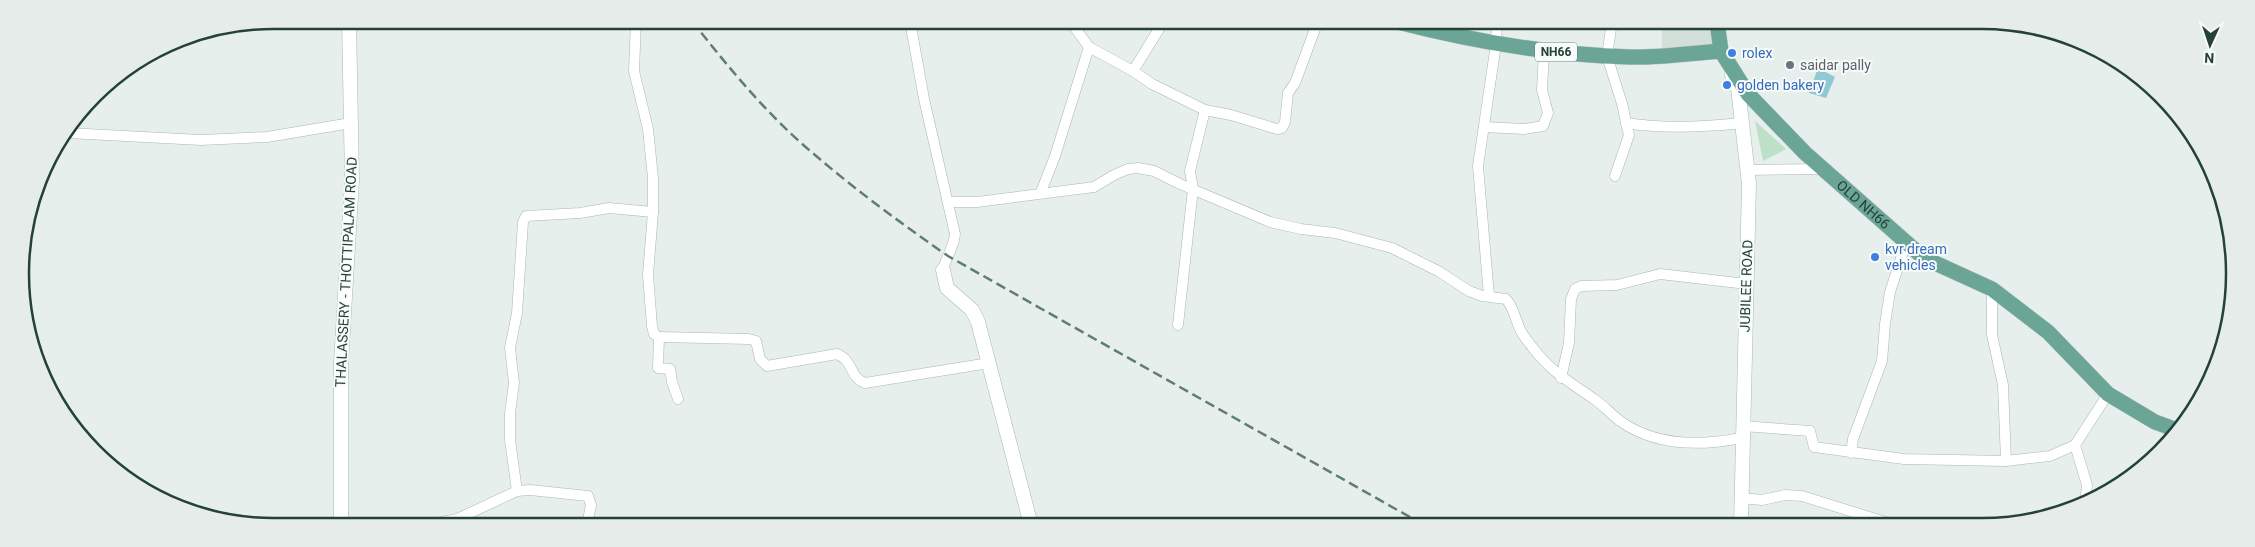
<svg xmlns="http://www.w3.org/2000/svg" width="2255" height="547" viewBox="0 0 2255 547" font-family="Roboto,sans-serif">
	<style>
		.built { fill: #d4dfda }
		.green { fill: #bfe0c8 }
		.water { fill: #8ec9d4 }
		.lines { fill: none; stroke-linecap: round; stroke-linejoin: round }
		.street-casing { stroke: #a8b8b2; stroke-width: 11 }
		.secondary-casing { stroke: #a4bbb3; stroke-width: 15 }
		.primary-casing { stroke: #c2cac8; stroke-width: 16 }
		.street { stroke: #fff; stroke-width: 10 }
		.secondary { stroke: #fff; stroke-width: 14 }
		.primary { stroke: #6aa596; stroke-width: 15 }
		.rail { stroke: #5f7d75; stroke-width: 2.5; stroke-dasharray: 10 5; stroke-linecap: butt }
		.shop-dot { fill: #3f7fe0; stroke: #f7fbf9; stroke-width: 2 }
		.worship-dot { fill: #6b7280; stroke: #f7fbf9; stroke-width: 2 }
		.labels { text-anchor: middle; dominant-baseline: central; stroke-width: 4; stroke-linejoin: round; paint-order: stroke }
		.shield { fill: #f7fbf9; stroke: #637a73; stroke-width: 1 }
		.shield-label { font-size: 12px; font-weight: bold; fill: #24423a }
		.shop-label { font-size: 14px; fill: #366cbe; stroke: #f7fbf9; text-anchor: start }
		.worship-label { font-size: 14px; fill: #5b616d; stroke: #f7fbf9; text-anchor: start }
		.street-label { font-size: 14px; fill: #24423a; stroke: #f7fbf9 }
		.rim { fill: none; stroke: #24423a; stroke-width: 2.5 }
	</style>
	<rect width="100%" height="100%" fill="#e6efeb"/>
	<polygon class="built" points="1662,22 1712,22 1714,48 1662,48"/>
	<polygon class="green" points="1755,121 1786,149 1763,161"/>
	<polygon class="water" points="1818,68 1835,77 1826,98 1809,93"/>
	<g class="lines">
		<defs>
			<g id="street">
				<polyline points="636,20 634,71 648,129 653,178 653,212 648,275 652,326 654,334 659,337 658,368 670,369 672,382 678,399"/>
				<path d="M 910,21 L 924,99 L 955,234 C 954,247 946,257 943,270"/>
				<polyline points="1070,21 1089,47 1133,71 1152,84 1205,110 1231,115 1277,129 1282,128 1285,122 1288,93 1295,83 1318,21"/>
				<path d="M 1612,22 L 1607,56 L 1623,107 L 1626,123 C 1663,129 1704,127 1742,123"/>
				<polyline points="1133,71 1164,21"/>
				<polyline points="1484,127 1524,129 1543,126 1548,113 1542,90 1544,51"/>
				<polyline points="68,133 201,140 267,137 351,123"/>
				<polyline points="1747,170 1824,169"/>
				<polyline points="1615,176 1629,135 1626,123"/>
				<polyline points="1041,192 1055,156 1089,47"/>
				<path d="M 948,202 L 977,202 L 1094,187 L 1114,175 L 1128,169 L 1138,168 L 1154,171 L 1180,184 L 1270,222 L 1301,229 L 1335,233 L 1392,248 L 1438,271 L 1469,291 L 1482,296 L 1506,299 C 1515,309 1515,321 1522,333 C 1525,338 1529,343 1533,348 C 1551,372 1570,382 1594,399 C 1603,405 1611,414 1620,421 C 1655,446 1701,446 1741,438"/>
				<polyline points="1992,289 1992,335 2003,385 2006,461"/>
				<polyline points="1489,296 1478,166 1496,44 1497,22"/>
				<polyline points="1178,325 1193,189 1190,171 1205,110"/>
				<path d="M 659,337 L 749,339 L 756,341 L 760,359 L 767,366 L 837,354 C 853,360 850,378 865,383 L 989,363"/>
				<polyline points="1561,378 1569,343 1571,299 1575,289 1581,286 1617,285 1660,274 1747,284"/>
				<polyline points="1742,426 1810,431 1814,447 1904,459 2006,461 2050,456 2075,445"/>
				<polyline points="1851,453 1853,439 1882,361 1885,324 1890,292 1906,243"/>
				<polyline points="517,491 510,440 510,413 514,383 510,348 517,313 523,222 526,216 580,213 609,208 653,212"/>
				<polyline points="1741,498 1762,500 1785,495 1802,496 1895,525"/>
				<polyline points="2085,504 2087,485 2075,445 2108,394"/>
				<polyline points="426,525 457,519 517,491 530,490 588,496 591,505 587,525"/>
			</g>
			<g id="secondary">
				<polyline points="1732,75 1738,88 1749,184 1741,525"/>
				<polyline points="943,270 947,288 972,310 978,322 1031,525"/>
				<polyline points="341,525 341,363 352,180 349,20"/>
			</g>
			<g id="primary">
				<path d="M 1394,21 C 1471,41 1550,55 1630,57 C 1660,58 1692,53 1721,51"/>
				<path id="s1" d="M 1717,22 L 1721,51 L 1748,94 L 1805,153 L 1924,258 L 1992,289 L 2048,332 L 2108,394 L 2155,422 L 2177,430"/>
			</g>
		</defs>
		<use href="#street" class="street-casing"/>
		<use href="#secondary" class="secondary-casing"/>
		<use href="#primary" class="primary-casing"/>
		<use href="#street" class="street"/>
		<use href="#secondary" class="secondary"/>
		<use href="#primary" class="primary"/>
		<path class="rail" d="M 692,21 C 729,68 768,116 815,155 C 857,191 902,224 948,256 L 1424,525"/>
	</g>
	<g class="shop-dot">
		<circle cx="1732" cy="53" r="5"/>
		<circle cx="1727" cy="85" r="5"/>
		<circle cx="1875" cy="257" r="5"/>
	</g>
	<circle class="worship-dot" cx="1790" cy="65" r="5"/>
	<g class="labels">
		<rect class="shield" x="1535" y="42.5" width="42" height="19" rx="4"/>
		<g class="shield-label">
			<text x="1556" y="52">NH66</text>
		</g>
		<g class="shop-label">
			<text x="1742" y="53">rolex</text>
			<text x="1737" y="85">golden bakery</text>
			<text x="1885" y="249">kvr dream<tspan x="1885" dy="16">vehicles</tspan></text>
		</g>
		<g class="worship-label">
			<text x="1800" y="65">saidar pally</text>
		</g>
		<g class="street-label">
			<text stroke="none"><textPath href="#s1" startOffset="240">OLD NH66</textPath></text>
			<text transform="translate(346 272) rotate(-87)">THALASSERY - THOTTIPALAM ROAD</text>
			<text transform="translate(1746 286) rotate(-88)">JUBILEE ROAD</text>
		</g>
	</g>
	<path d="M0 0H2255V547H0ZM273 29H1982A244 244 0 0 1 2226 273V274A244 244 0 0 1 1982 518H273A244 244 0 0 1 29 274V273A244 244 0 0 1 273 29Z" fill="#e6ecea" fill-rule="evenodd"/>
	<path class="rim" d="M273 29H1982A244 244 0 0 1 2226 273V274A244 244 0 0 1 1982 518H273A244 244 0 0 1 29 274V273A244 244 0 0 1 273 29Z"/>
	<g transform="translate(2210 45) rotate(183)" stroke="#f7fbf9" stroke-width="4" paint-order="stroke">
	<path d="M0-4L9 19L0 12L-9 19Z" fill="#24423a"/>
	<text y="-8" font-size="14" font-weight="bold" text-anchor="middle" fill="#24423a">N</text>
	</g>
</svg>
